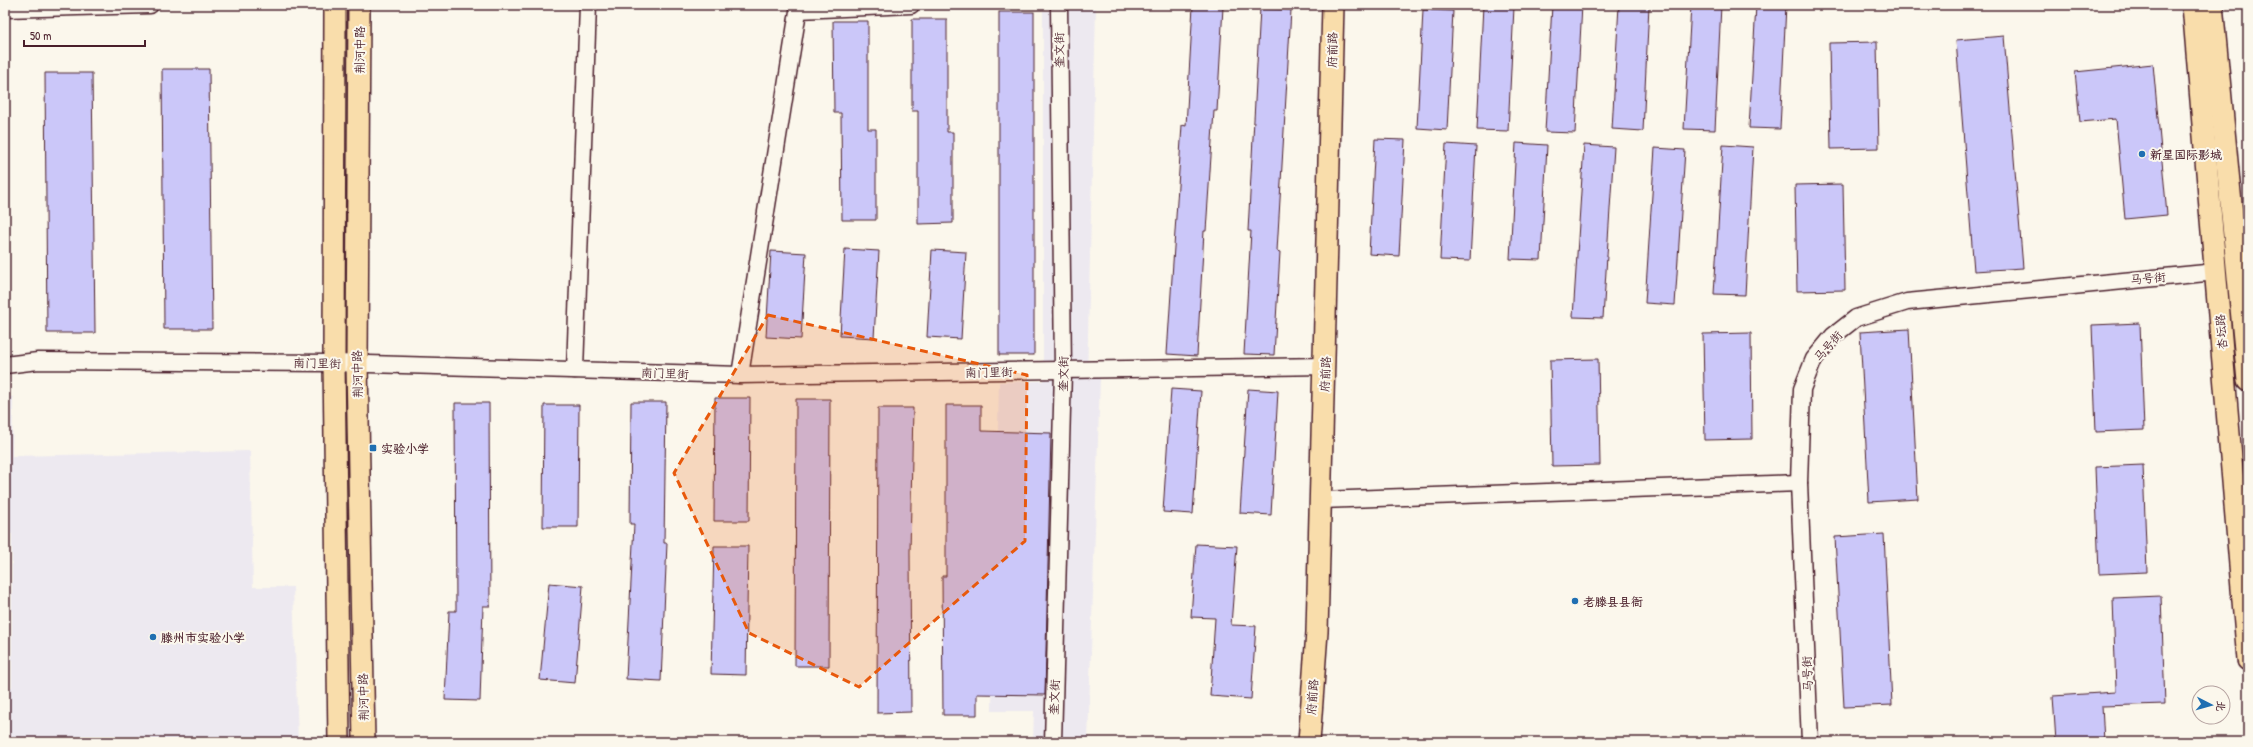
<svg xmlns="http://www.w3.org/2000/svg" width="2253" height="747" viewBox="0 0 2253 747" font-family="'Patrick Hand','LXGW WenKai TC',sans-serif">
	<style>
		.built { fill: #ede9f0 }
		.building { fill: #cbc7f9; stroke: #4a1f2b }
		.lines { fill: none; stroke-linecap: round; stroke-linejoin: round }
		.minor-casing { stroke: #4a1f2b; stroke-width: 19 }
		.major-casing { stroke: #4a1f2b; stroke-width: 24 }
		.minor { stroke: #fbf7ec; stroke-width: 16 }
		.major { stroke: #f9ddab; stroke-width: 21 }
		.marked { fill: #e8590c; fill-opacity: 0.2; stroke: #e8590c; stroke-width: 3; stroke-dasharray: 8 5; stroke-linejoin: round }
		.poi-dot { fill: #1f6fb2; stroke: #fbf7ec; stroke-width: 1.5 }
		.labels { text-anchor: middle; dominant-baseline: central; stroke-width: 4; stroke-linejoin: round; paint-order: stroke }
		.street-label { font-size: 12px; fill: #4a1f2b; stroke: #fbf7ec }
		.poi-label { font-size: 12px; font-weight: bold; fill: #4a1f2b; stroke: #fbf7ec; text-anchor: start }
	</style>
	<rect width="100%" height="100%" fill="#fbf7ec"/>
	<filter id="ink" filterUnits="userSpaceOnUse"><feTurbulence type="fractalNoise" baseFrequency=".025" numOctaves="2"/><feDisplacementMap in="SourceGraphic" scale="8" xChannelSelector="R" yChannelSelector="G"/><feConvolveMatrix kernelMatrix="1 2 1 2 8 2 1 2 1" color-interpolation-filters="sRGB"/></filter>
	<g filter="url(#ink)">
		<g class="built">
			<polygon points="1096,8 1087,379 1100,379 1088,742 1033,742 1034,711 992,711 999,382 1043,381 1043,11"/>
			<polygon points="5,397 13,397 12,456 250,451 253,587 293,587 298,742 5,742 5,687 12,687 12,534 5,533"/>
		</g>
		<g class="building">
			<polygon points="1483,5 1514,7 1508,131 1477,130"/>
			<polygon points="1552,5 1582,5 1575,133 1545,132"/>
			<polygon points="1619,5 1649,5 1643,131 1612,129"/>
			<polygon points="1691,5 1721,5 1715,130 1684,129"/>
			<polygon points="1756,5 1786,5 1780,129 1749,128"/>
			<polygon points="1193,6 1223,7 1217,111 1214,111 1206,231 1204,231 1197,356 1167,354 1182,125 1186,126"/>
			<polygon points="1260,8 1291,10 1277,251 1280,252 1274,355 1244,354 1251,231 1248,231"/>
			<polygon points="1423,10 1453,11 1447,130 1417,128"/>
			<rect x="999" y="12" width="35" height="343"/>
			<polygon points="912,19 947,19 947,132 953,132 953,223 918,224 918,111 912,111"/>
			<polygon points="833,21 868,21 868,129 876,129 876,220 842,220 841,113 834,113"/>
			<polygon points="2004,36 2023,268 1974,271 1956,40"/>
			<polygon points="1877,42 1879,148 1831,149 1829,43"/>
			<polygon points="2153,64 2167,215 2125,219 2116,119 2080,122 2075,72"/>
			<polygon points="162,69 209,69 212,329 164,329"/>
			<polygon points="45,73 92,73 95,333 47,333"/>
			<polygon points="1375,139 1405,140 1399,256 1369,254"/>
			<polygon points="1516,143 1547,145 1541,260 1510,259"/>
			<polygon points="1446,144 1476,146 1470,261 1440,260"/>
			<polygon points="1584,145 1614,147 1603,318 1573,317"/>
			<polygon points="1723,145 1753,147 1745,295 1714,294"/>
			<polygon points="1655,148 1685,150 1675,305 1645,303"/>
			<polygon points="1843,184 1845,290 1797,291 1795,185"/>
			<polygon points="845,249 879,251 874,338 840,336"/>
			<polygon points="932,250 966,252 961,339 927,337"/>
			<polygon points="771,251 806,253 801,339 766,337"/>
			<polygon points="2140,323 2144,430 2096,432 2092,325"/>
			<polygon points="1909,329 1918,499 1869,502 1860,332"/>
			<polygon points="1751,333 1752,439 1705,440 1703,334"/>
			<polygon points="1598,359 1600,465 1552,466 1550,360"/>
			<polygon points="1171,389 1201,391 1193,514 1163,512"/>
			<polygon points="1248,389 1278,391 1271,515 1240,513"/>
			<polygon points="715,398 750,398 749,521 714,521"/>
			<polygon points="796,399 830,399 829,666 795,666"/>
			<polygon points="631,402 666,402 664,543 667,543 661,681 626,679 634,524 630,524"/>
			<polygon points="455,403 489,403 490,606 483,606 480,701 445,700 449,611 456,611"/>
			<polygon points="544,405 579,405 578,527 543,527"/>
			<polygon points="946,405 981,405 981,431 1051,433 1045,695 977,694 977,715 943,715 942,576 946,576"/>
			<polygon points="878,408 913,408 910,552 911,712 877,713"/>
			<polygon points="2143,465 2147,572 2099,574 2095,467"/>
			<polygon points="1884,534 1892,705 1844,707 1835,537"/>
			<polygon points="1196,544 1237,546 1231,625 1256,626 1251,699 1210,696 1215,618 1191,617"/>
			<polygon points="714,546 748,546 746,675 711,674"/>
			<polygon points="549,583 583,586 575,683 540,680"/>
			<polygon points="2161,596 2165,704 2102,706 2104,742 2056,742 2053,696 2116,692 2113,598"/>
		</g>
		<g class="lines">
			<defs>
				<g id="minor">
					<polyline points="5,9 150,5"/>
					<polyline points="799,10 911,5"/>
					<polyline points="5,365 38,361 334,363 740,375 1325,366"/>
					<polyline points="575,370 588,5"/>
					<polyline points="740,375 799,5"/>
					<polyline points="1321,500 1799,483"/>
					<polyline points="1053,742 1063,371 1059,5"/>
					<polyline points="1810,742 1799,483 1802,389 1814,359 1833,336 1856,318 1907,302 2216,272"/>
				</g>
				<g id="major">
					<polyline points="335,5 334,363 339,742"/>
					<polyline points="359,5 357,364 364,742"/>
					<polyline points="2193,5 2248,660"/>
					<polyline points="2212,5 2248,381"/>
					<polyline points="1309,742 1317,632 1333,5"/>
				</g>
			</defs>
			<use href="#minor" class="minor-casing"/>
			<use href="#major" class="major-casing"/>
			<use href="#minor" class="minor"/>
			<use href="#major" class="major"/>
		</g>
	</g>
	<path class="marked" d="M 768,315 L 1027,375 L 1025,541 L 859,687 L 749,633 L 674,473 Z"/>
	<g class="poi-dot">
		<circle cx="2142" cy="154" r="4"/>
		<rect x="369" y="444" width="8" height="8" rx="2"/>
		<circle cx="1575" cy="601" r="4"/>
		<circle cx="153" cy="637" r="4"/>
	</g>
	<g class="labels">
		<g class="street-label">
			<text transform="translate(359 50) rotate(-90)">荆河中路</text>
			<text transform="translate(1059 50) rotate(-91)">奎文街</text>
			<text transform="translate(1332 50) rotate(-89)">府前路</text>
			<text transform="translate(2148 278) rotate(-5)">马号街</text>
			<text transform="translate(2221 332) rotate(-95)">杏坛路</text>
			<text transform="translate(1828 346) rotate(-49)">马号街</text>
			<text transform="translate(317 363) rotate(1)">南门里街</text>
			<text transform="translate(989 372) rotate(-1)">南门里街</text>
			<text transform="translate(665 373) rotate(2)">南门里街</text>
			<text transform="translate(357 374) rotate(-91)">荆河中路</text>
			<text transform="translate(1063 374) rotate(-89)">奎文街</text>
			<text transform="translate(1325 374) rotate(-88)">府前路</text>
			<text transform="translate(1807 674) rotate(-92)">马号街</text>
			<text transform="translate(363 697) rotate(-91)">荆河中路</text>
			<text transform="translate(1054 697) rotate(-88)">奎文街</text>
			<text transform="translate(1312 697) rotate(-86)">府前路</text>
		</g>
		<g class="poi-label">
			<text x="2150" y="154">新星国际影城</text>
			<text x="381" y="448">实验小学</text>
			<text x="1583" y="601">老滕县县衙</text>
			<text x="161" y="637">滕州市实验小学</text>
		</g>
	</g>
	<rect width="2253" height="747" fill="none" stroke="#fbf7ec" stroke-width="20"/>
	<rect x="10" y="10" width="2233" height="727" fill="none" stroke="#4a1f2b" stroke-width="1.5" filter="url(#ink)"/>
	<g transform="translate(2211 705) rotate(96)"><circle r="19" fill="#fbf7ec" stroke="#b4a19f"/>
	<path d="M0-3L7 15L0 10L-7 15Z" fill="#1f6fb2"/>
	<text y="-6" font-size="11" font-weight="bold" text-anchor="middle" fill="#4a1f2b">北</text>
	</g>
	<path d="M24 40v6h121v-6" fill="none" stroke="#4a1f2b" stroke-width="2"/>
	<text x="30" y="40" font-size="12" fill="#4a1f2b" stroke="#fbf7ec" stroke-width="3" paint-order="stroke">50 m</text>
</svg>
